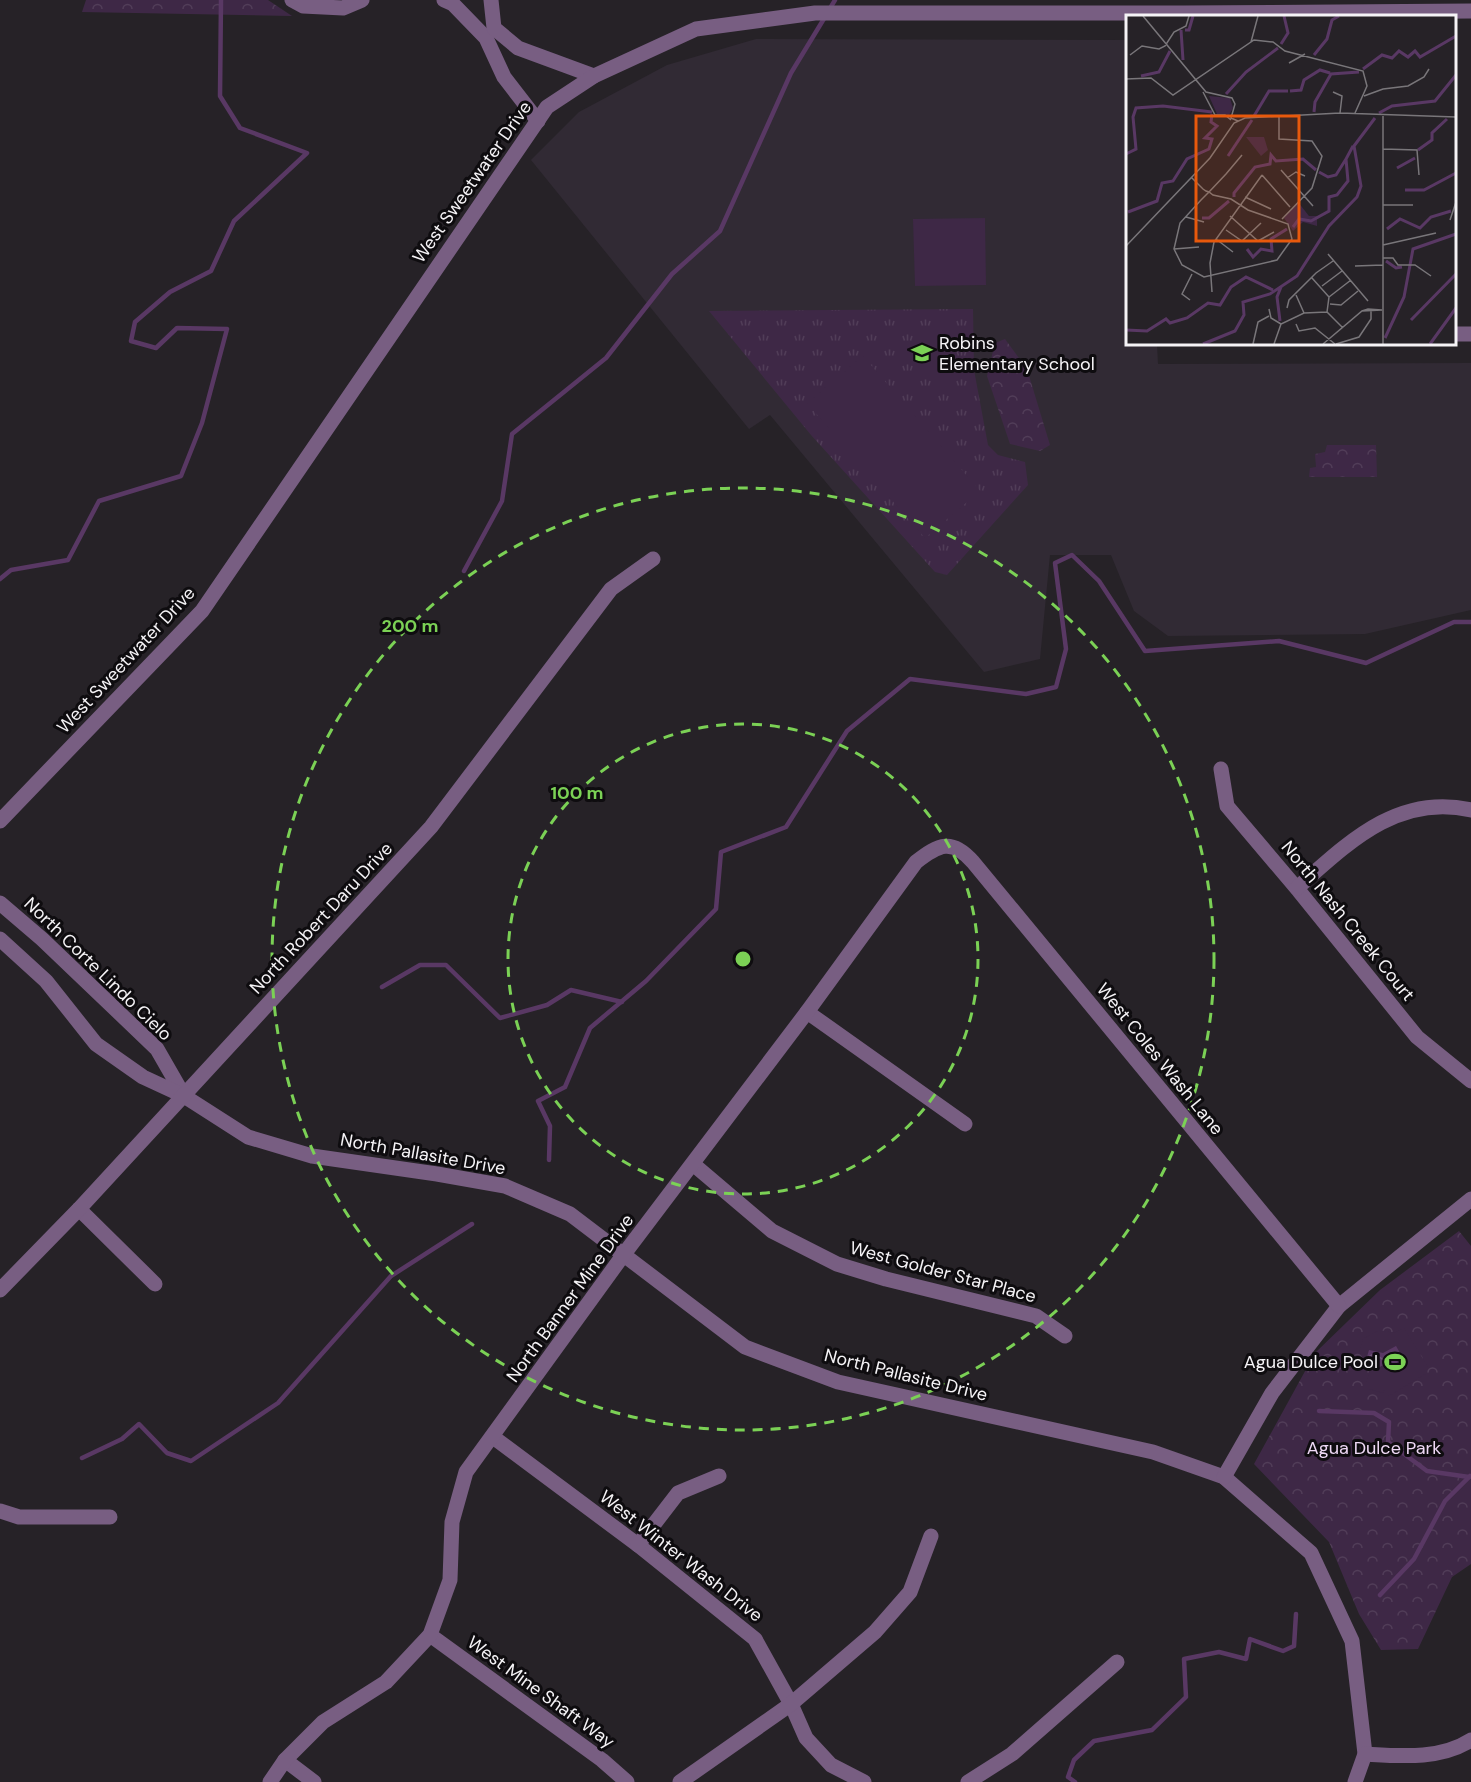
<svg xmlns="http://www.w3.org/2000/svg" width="1471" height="1782" viewBox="0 0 1471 1782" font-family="'DM Sans',sans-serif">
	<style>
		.built { fill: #312a34 }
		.grass { fill: url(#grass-tufts) }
		.park { fill: url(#park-crowns) }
		.garden { fill: #3e2846 }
		.water { fill: url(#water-waves) }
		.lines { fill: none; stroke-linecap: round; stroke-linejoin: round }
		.stream { stroke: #593864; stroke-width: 4.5 }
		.minor { stroke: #785e82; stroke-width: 15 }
		.ring { fill: none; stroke: #7bd155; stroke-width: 3; stroke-dasharray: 10 8 }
		.labels { text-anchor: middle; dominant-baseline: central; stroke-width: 6; stroke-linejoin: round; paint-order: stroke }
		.street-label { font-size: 18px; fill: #f5f3f6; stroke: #0e0c0f }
		.poi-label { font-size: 18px; fill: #f5f3f6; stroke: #0e0c0f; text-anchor: start }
		.park-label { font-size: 18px; fill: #efd9f6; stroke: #0e0c0f }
		.inset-river { fill: none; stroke: #593864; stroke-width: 3 }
		.inset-road { fill: none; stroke: #79767a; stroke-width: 1.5 }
		.view { fill: #e8590c; fill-opacity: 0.15; stroke: #e8590c; stroke-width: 3 }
		.inset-edge { fill: none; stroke: #f5f3f6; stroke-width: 3 }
		.centre { fill: #7bd155; stroke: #0e0c0f; stroke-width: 3 }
		.ring-label { font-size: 18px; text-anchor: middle; font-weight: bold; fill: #7bd155; stroke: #0e0c0f; stroke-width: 6; stroke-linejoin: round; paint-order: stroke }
	</style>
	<defs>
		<pattern id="grass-tufts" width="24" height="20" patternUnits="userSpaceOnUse" patternTransform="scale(1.5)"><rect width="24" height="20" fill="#3e2846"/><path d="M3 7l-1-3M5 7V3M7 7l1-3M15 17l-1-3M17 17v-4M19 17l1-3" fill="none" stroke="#513d58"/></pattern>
		<pattern id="park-crowns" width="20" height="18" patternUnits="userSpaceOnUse" patternTransform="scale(1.5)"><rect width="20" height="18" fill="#3e2846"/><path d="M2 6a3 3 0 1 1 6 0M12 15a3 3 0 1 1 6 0" fill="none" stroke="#513d58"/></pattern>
		<pattern id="water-waves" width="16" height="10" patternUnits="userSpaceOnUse" patternTransform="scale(1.5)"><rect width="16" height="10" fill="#593864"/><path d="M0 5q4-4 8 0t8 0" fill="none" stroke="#71557b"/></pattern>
	</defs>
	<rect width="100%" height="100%" fill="#262227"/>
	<polygon class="built" points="756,39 1127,40 1128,344 1157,344 1158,364 1471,363 1471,610 1365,634 1168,636 1134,611 1111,555 1050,555 1040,659 984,672 770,415 749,429 531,160 579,112 667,65"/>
	<polygon class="grass" points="973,309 974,370 988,445 998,455 1025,462 1028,485 947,575 935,572 811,435 709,311"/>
	<g class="park">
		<polygon points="86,0 268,0 292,16 82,12"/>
		<polygon points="1005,339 1027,369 1050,445 1040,451 1010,444 987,376 995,343"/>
		<polygon points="1327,445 1376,445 1377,477 1309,477 1310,468 1316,467 1315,454 1325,452"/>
		<polygon points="1459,1231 1471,1246 1471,1564 1452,1577 1418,1649 1381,1650 1359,1614 1329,1542 1254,1464 1315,1353 1380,1290"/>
	</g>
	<g class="garden">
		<polygon points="985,218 986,285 915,286 913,219"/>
		<polygon points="863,356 980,491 925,538 807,403"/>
		<polygon points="1404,1328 1428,1367 1424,1370 1427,1373 1389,1396 1384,1390 1383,1393 1369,1389 1369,1384 1366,1382 1370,1370 1359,1351 1363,1339 1379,1330 1394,1333"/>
	</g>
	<polygon class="water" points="1396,1346 1400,1353 1397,1364 1388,1362 1375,1370 1367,1357 1369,1350 1383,1353"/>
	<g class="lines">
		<g class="stream">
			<polyline points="829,10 835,0"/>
			<polyline points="464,571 502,501 512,434 606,358 672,274 720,231 791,73 825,17"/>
			<polyline points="0,579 11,570 68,560 99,501 181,476 202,423 227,329 177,328 156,348 131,341 135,322 170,292 211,271 234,221 307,153 240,128 220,96 221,0"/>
			<polyline points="382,987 420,965 446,965 500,1018 547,1005 571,990 622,1002"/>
			<polyline points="549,1160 550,1126 538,1101 565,1087 590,1028 646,981 716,909 721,852 786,827 847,731 910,679 1026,694 1056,687 1066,649 1055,563 1072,555 1099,581 1145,651 1279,641 1366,663 1454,622 1471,622"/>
			<polyline points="1319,1411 1374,1413 1389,1422 1388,1442 1427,1471 1469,1477"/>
			<polyline points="82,1458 122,1439 139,1424 167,1453 191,1461 278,1403 391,1276 472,1224"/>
			<polyline points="1380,1595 1414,1559 1445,1501 1470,1476"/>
			<polyline points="1075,1782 1068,1777 1074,1760 1094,1741 1152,1730 1186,1697 1184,1659 1219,1652 1246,1659 1250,1639 1283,1651 1294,1646 1296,1614"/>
		</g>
		<g class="minor">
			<polyline points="292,0 303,6 343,8 362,0"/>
			<polyline points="444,0 453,4 486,38 504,77 538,121"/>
			<polyline points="491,0 494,28 518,48 594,76"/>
			<polyline points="1454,334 1471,334"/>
			<polyline points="1221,769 1227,806 1299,891 1417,1037 1471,1081"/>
			<polyline points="0,821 202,611 547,107 594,76 696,29 815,13 1183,13 1471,11"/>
			<path d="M 1297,888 C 1347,844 1397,793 1471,810"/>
			<polyline points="0,903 42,939 157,1049 184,1096"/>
			<polyline points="0,939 46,981 96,1044 143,1077 184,1096 248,1137 312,1156 437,1174 505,1186 570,1214 745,1347 838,1382 1153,1452 1224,1477 1311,1553 1352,1641 1365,1754 1355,1782"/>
			<polyline points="807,1012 965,1124"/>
			<polyline points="693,1164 772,1231 837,1264 886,1279 1036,1316 1065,1336"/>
			<polyline points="79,1209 155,1284"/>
			<polyline points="0,1290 79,1209 431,827 611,589 653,559"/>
			<polyline points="493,1437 638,1545 755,1639 791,1704 806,1738 831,1765 864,1782"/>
			<polyline points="1224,1477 1272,1393 1339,1306 1471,1199"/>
			<polyline points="0,1511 19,1517 110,1517"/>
			<polyline points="638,1545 678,1493 719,1476"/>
			<polyline points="430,1635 602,1760 627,1782"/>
			<path d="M 1365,1754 C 1400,1756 1440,1760 1471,1740"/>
			<polyline points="285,1760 314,1782"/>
			<path d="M 270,1782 L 285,1760 L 323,1722 L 386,1682 L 430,1635 L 450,1580 L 452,1522 L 466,1472 L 624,1254 L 807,1012 L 916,862 C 939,844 952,838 973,862 L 1339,1306"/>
			<polyline points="680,1782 791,1704 875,1632 910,1592 931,1536"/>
			<polyline points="968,1782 1012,1754 1117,1662"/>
		</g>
	</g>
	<g class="ring">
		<circle cx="743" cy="959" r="235"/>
		<circle cx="743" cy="959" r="471"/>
	</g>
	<defs>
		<symbol id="school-bare" viewBox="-9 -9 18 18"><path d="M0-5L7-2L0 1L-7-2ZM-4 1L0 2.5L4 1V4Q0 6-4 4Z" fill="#7bd155" stroke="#0e0c0f" stroke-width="2.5" paint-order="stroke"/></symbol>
		<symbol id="stadium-bare" viewBox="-9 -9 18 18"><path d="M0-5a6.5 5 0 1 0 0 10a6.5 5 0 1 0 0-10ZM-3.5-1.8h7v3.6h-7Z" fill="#7bd155" stroke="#0e0c0f" stroke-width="2.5" paint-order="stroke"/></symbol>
	</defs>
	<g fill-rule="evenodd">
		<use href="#school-bare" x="907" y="338" width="30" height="30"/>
		<use href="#stadium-bare" x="1380" y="1347" width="30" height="30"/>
	</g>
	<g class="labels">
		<g class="street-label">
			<text transform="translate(472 182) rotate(-55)">West Sweetwater Drive</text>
			<text transform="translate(126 660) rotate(-47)">West Sweetwater Drive</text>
			<text transform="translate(321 918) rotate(-47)">North Robert Daru Drive</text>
			<text transform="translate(1348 921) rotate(51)">North Nash Creek Court</text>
			<text transform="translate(98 969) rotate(44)">North Corte Lindo Cielo</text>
			<text transform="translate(1160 1059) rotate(51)">West Coles Wash Lane</text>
			<text transform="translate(423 1154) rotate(10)">North Pallasite Drive</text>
			<text transform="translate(943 1272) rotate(15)">West Golder Star Place</text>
			<text transform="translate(570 1298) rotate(-54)">North Banner Mine Drive</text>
			<text transform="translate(906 1375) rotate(14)">North Pallasite Drive</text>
			<text transform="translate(681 1556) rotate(38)">West Winter Wash Drive</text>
			<text transform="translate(541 1692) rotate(36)">West Mine Shaft Way</text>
		</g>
		<g class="poi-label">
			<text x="939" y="343">Robins<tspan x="939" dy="21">Elementary School</tspan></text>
			<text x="1378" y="1362" text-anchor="end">Agua Dulce Pool</text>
		</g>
		<g class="park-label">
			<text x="1374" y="1448">Agua Dulce Park</text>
		</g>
	</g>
	<g transform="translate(1126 15)">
		<rect width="330" height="330" fill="#262227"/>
		<path d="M 120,122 L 138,122 L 142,135 L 135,141 Z" fill="#3e2846"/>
		<path d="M 83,81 L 104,83 L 107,93 L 103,100 L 91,99 ZM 172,187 L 183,201 L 191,201 L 191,211 L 177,207 L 167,216 L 158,203 Z" fill="#3e2846"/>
		<path class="inset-river" d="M 55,15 L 57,45M 59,15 L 63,15 L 67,1M 155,29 L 162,18 L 158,1M 188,40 L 201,24 L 206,5 L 213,1M 237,54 L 256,40 L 266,43 L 273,36 L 282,42 L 289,36 L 294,42 L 330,21M 15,61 L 33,57 L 44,36M 164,76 L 175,75 L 178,65 L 194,55 L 204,58M 100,79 L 120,57 L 152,33M 188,97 L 189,87 L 205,59 L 233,57M 253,98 L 266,91 L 309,86 L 330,60M 128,101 L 143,76 L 162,76M 292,135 L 306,125 L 306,118 L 321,104M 0,139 L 10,134 L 7,102 L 10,93 L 37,91 L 86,97M 102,141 L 126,105M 271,153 L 289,143M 193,157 L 202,162 L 210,160 L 220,144M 279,175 L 298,175 L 330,158M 108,182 L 108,178 L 129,152 L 144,149 L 145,140 L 150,146 L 177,144 L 190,155M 2,197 L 31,186 L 36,168 L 47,166 L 61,144 L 83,134 L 86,124 L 79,123 L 91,111 L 85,107 L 86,99M 76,203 L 83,203 L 103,186M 167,212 L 173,204 L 185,206 L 203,196 L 203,182 L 211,180 L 222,166 L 220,144 L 227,131M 261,214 L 274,204 L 294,213 L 305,202 L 325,196M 121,234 L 127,242 L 135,234 L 146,236 L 145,224 L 161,214M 260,246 L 270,253 L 276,252M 285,305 L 330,259M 154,306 L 151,282 L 155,272M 0,315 L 21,316 L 40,304 L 44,308 L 61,303 L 82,288 L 94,290 L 105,272 L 120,262 L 147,275M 259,323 L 278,282 L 287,234 L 330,219M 77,329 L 109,316 L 118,300 L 117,287 L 144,279 L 171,261 L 203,211 L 231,182 L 235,171 L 228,131 L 249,103M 304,329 L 330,293"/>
		<path class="inset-road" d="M 17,1 L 80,77 L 106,83 L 109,89 L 105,103 L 112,106M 125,27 L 132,1M 4,40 L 16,31 L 33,34 L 39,31 L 48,17 L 60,11 L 63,1M 163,48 L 179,39M 0,64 L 25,63 L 47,80 L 128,25 L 147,27 L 159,36 L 237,56 L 241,71 L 229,98M 77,77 L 89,100 L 99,100 L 105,105M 207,77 L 216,81 L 214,98M 238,81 L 257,74 L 282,71 L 298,62 L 303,54M 153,102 L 153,124 L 186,126 L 196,141 L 186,173 L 156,204M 257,134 L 291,135 L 293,160M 155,155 L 187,191M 136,160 L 164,192M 66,163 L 77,174 L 80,176 L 83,177 L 87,180 L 105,184 L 122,195 L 162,209 L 166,224 L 151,245 L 78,262 L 56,250 L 48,234 L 54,208 L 75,185 L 83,177 L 100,159 L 116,140M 161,163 L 170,157 L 179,161M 119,182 L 145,194M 257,190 L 287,190M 104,201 L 132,226 L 148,217M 60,202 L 78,207M 324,205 L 330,187M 100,215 L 116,226 L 135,208M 90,224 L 107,237M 257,230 L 310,218M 0,231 L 84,143 L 108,108 L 119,103 L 214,98 L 330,102M 48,234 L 73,232M 202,239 L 242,286M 257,243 L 267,243 L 272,250 L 289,250 L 305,261M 229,251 L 257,250M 186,263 L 203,282 L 201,297M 196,271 L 216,256M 86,277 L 84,248 L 88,227 L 136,160M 170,280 L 178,298M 203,282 L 225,265M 64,285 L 56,279 L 66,259M 204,289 L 215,290 L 232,276M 161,293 L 163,285 L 190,258 L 207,246M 143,294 L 145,303 L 155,309M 170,309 L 173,316 L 189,313 L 209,329M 127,329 L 132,307 L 143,301M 148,329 L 155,309 L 178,298 L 201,297 L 217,313M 197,329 L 236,296 L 242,294 L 256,295 L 236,296M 210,329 L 233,322 L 245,304 L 245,294M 257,329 L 257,101"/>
		<path class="view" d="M 70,101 L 173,101 L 173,226 L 70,226 Z"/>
		<rect width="330" height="330" class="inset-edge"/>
	</g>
	<circle cx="743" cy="959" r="9" class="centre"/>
	<g class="ring-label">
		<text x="410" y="632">200 m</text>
		<text x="577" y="799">100 m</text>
	</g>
</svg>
